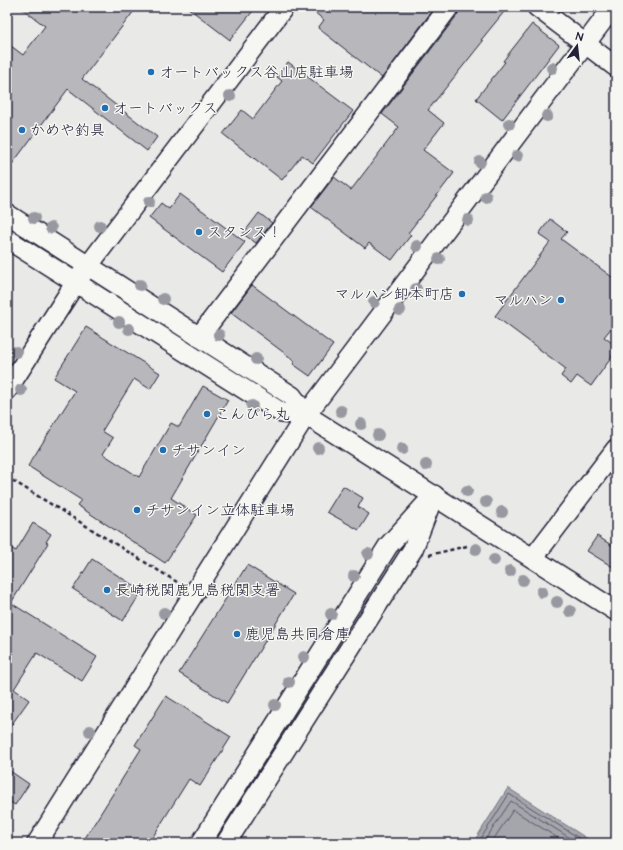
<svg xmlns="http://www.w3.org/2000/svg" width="623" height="850" viewBox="0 0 623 850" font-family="'Architects Daughter','Klee One',sans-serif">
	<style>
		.water { fill: #a5a5ac; stroke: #71717f }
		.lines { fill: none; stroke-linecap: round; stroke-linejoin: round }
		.shore { stroke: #565668; stroke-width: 1 }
		.building { fill: #b8b8bc; stroke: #22223b }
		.minor-casing { stroke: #22223b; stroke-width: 22 }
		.path { stroke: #22223b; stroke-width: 2.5; stroke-dasharray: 4 3; stroke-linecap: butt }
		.minor { stroke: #f6f6f2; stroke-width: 19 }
		.tree { fill: #9898a1 }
		.poi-dot { fill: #1f6fb2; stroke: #f6f6f2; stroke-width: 1.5 }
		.labels { text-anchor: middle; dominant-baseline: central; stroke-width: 3; stroke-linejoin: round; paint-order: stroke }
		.poi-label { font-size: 15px; fill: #22223b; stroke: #f6f6f2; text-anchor: start }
	</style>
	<rect width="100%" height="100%" fill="#e9e9e7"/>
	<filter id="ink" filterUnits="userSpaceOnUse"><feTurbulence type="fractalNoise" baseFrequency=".025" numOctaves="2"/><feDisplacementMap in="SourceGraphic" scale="8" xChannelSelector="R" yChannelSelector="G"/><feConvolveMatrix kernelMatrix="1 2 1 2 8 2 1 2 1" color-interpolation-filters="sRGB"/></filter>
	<g filter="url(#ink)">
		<polygon class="water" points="508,788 594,843 473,843"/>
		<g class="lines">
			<g class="shore">
				<polyline points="478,843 509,794 587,843"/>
				<polyline points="483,843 511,801 578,843"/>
				<polyline points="491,843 513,810 566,843"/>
			</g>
		</g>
		<g class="building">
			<polygon points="20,7 137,7 82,79 157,137 147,151 68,89 7,171 7,43 23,55 45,26"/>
			<polygon points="187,7 256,7 230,40"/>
			<polygon points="308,7 435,7 382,78 318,28 324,20"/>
			<polygon points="460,7 508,7 481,40 483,41 428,110 444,123 423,150 454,173 408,233 411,235 392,260 369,243 365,248 311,207 334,177 351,190 399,127 382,114 458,14"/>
			<polygon points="532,24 559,45 502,120 476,99 505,62 503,61"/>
			<polygon points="288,62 353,111 313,163 302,155 282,180 223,134 242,110 253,119 282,81 277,77"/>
			<polygon points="180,194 245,242 222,272 149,218 161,203 169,209"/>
			<polygon points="259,213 272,223 256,243 243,234"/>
			<polygon points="550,219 567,232 561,239 616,280 616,322 604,337 616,346 616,351 591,386 577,376 571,384 561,376 566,369 495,316 550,242 539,234"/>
			<polygon points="252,285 333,345 310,376 293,364 295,361 231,313"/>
			<polygon points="86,327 160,373 150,389 134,379 102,431 113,438 103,454 139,477 171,423 179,427 203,386 228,400 171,498 197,515 165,563 77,505 81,500 28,466 75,391 54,378"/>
			<polygon points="343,486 363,498 358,507 369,514 359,530 327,512"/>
			<polygon points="33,523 51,534 46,542 48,543 11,603 97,657 82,681 37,653 14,689 29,700 7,731 7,546 16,551"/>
			<polygon points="597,536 616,548 616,569 587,551"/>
			<polygon points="92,559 142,591 123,621 73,589"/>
			<polygon points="247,565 294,594 227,703 179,673"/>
			<polygon points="166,696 231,737 200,786 189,779 149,843 82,843 141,749 135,745"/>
			<polygon points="7,769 29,784 15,805 7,800"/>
		</g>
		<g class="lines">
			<defs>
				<g id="minor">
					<polyline points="537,7 616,67"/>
					<polyline points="7,214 292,396 306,415 616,611"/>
					<polyline points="7,239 282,413 306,415"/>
					<polyline points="199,337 449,7"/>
					<polyline points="7,390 76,282 284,7"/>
					<polyline points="533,558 616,449"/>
					<polyline points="37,843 306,415 613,7"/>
					<polyline points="201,843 388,546 434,495"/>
					<polyline points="226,843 413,549 430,505"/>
				</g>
			</defs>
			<use href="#minor" class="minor-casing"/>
			<g class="path">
				<polyline points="7,477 177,582"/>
				<polyline points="429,555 467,546"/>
			</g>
			<use href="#minor" class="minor"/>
		</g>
		<g class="tree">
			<circle cx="552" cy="68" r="6"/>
			<circle cx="230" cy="96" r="6"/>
			<circle cx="547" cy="116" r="6"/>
			<circle cx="509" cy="124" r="6"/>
			<circle cx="517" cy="156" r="6"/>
			<circle cx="480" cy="162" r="6"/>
			<circle cx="486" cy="197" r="6"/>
			<circle cx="149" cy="202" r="6"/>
			<circle cx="34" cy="218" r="6"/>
			<circle cx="468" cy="220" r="6"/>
			<circle cx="100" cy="226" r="6"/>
			<circle cx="51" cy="228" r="6"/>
			<circle cx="417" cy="246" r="6"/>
			<circle cx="439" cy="259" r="6"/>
			<circle cx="140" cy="285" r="6"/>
			<circle cx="416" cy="289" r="6"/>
			<circle cx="163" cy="299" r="6"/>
			<circle cx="374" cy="302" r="6"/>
			<circle cx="400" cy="310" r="6"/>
			<circle cx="119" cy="322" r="6"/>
			<circle cx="129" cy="329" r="6"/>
			<circle cx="219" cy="335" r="6"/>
			<circle cx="16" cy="352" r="6"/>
			<circle cx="256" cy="359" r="6"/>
			<circle cx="21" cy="390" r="6"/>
			<circle cx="252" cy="406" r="6"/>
			<circle cx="341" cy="411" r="6"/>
			<circle cx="361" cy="424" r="6"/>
			<circle cx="378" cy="435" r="6"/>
			<circle cx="318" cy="448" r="6"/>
			<circle cx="402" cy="449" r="6"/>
			<circle cx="426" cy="465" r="6"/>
			<circle cx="467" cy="491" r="6"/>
			<circle cx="486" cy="502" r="6"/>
			<circle cx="502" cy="512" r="6"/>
			<circle cx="476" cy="549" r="6"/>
			<circle cx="368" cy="554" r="6"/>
			<circle cx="494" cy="560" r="6"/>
			<circle cx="510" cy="571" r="6"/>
			<circle cx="354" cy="576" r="6"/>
			<circle cx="523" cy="580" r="6"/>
			<circle cx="542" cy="592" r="6"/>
			<circle cx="557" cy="602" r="6"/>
			<circle cx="570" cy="611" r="6"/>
			<circle cx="164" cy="613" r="6"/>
			<circle cx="331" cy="614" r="6"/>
			<circle cx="304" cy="657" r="6"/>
			<circle cx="289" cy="682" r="6"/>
			<circle cx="275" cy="705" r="6"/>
			<circle cx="90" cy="731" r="6"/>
		</g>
	</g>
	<g class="poi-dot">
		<circle cx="151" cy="72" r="4"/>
		<circle cx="105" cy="108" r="4"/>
		<circle cx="22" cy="130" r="4"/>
		<circle cx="199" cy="232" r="4"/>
		<circle cx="462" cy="294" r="4"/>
		<circle cx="561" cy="300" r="4"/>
		<circle cx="207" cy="414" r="4"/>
		<circle cx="163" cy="450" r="4"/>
		<circle cx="137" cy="510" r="4"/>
		<circle cx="107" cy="590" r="4"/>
		<circle cx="237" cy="634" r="4"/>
	</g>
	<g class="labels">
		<g class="poi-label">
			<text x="159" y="72">オートバックス谷山店駐車場</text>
			<text x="113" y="108">オートバックス</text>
			<text x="30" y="130">かめや釣具</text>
			<text x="207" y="232">スタンス！</text>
			<text x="454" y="294" text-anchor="end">マルハン卸本町店</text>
			<text x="553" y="300" text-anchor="end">マルハン</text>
			<text x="215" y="414">こんぴら丸</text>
			<text x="171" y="450">チサンイン</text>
			<text x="145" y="510">チサンイン立体駐車場</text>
			<text x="115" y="590">長崎税関鹿児島税関支署</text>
			<text x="245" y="634">鹿児島共同倉庫</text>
		</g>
	</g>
	<rect width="623" height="850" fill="none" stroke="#f6f6f2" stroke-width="24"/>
	<rect x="12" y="12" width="599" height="826" fill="none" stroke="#22223b" stroke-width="1.5" filter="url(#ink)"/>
	<g transform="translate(577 46) rotate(15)" stroke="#f6f6f2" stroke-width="3" paint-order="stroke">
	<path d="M0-3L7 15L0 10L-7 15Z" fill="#22223b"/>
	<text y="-6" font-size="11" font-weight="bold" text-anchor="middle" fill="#22223b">N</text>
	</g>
</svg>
